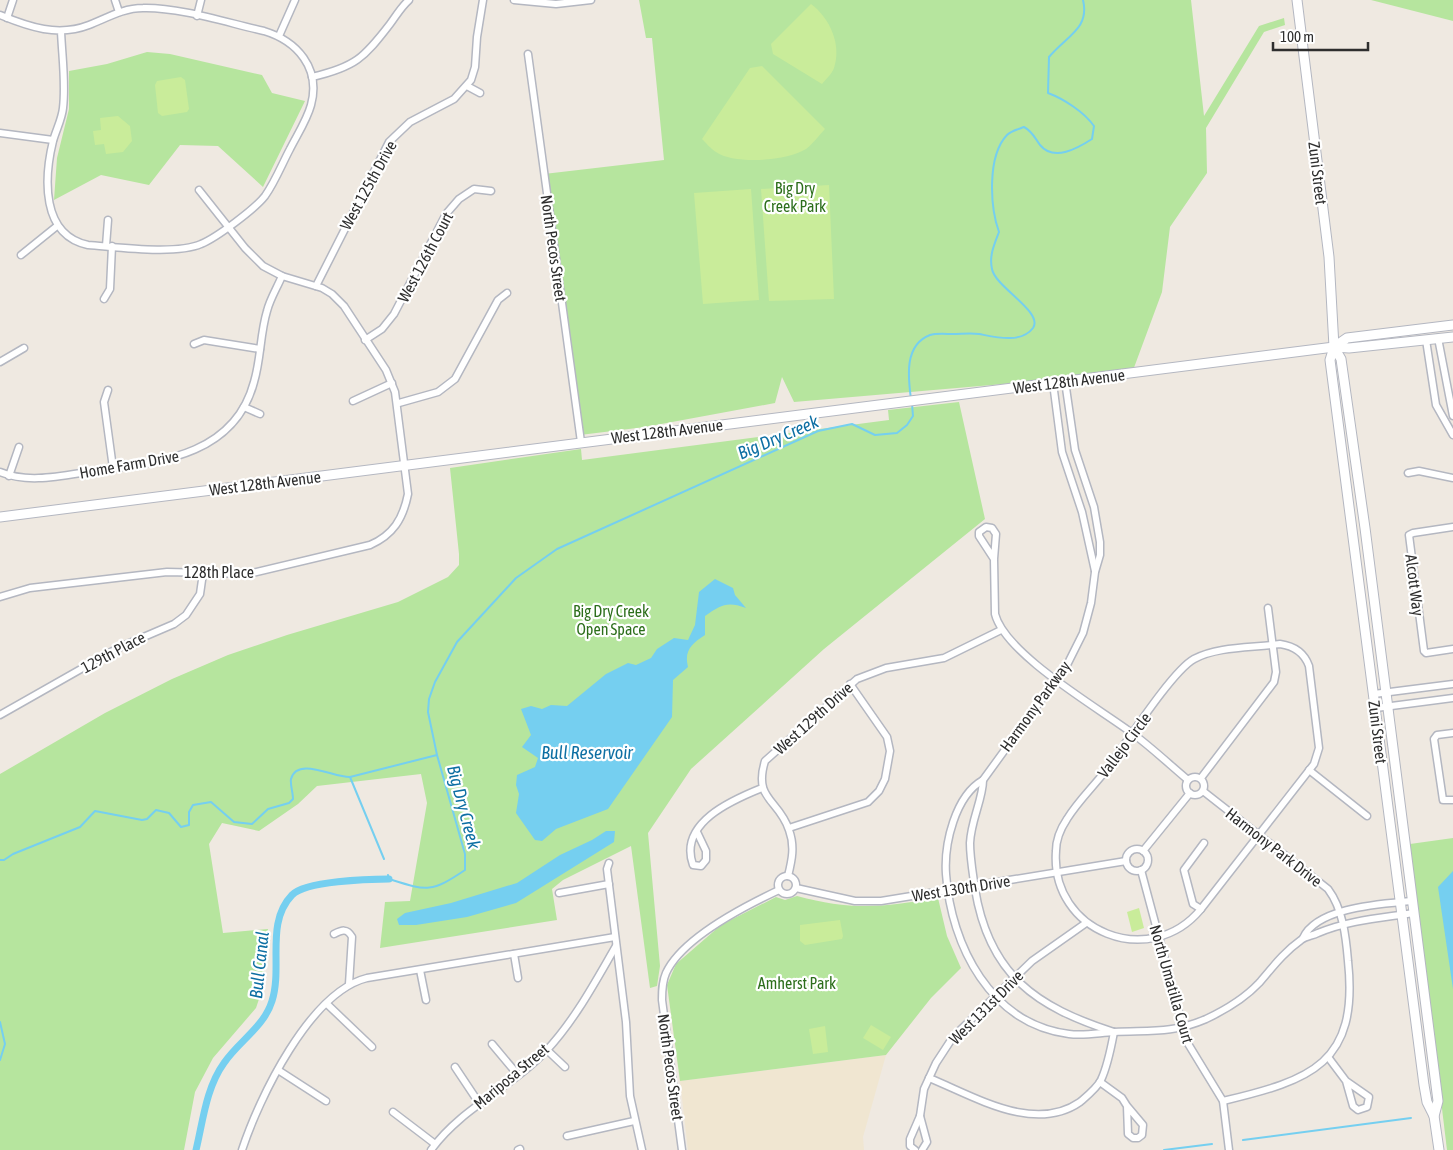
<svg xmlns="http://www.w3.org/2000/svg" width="1453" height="1150" viewBox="0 0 1453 1150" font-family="'Asap Condensed',sans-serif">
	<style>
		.education { fill: #f0e6d1 }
		.green { fill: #b6e59e }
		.pitch { fill: #c9ec9a }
		.water { fill: #75cff0 }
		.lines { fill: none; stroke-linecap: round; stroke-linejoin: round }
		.stream { stroke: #75cff0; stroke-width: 2 }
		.canal { stroke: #75cff0; stroke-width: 7 }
		.minor-casing { stroke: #b4b7c1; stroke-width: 9 }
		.secondary-casing { stroke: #b4b7c1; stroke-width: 11 }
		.minor { stroke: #fff; stroke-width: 6 }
		.secondary { stroke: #fff; stroke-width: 9 }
		.labels { text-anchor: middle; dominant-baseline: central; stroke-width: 4.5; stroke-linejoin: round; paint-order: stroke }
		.street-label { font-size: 16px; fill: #2e2e2e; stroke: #fff }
		.park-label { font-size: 16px; fill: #2c6e1b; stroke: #fff }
		.water-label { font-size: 18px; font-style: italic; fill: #0d6fa3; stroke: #fff }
	</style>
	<rect width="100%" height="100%" fill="#efe9e1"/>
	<polygon class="education" points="886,1055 863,1137 864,1150 688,1150 680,1081"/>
	<g class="green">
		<polygon points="639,0 1191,0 1204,116 1259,26 1284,18 1285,25 1264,32 1206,128 1207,173 1170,227 1162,292 1132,373 794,402 782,377 775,403 645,427 580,435 544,174 664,160 652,38 646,38"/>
		<polygon points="1371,0 1453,0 1453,21"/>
		<polygon points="147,52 170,54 262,75 272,93 305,101 263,187 218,146 180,145 149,185 101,175 54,200 57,158 69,109 69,71 107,64"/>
		<polygon points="959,402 985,519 824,649 691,769 648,833 660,966 657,986 650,988 631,846 563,880 552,889 557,920 380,948 385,902 410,901 427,803 421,774 317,786 298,804 259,831 222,823 209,844 223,933 268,929 263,987 256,1008 213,1058 195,1092 184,1150 0,1150 0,774 105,713 172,679 228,655 287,635 398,602 448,577 459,565 459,554 450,468 581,449 582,460 889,420 888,410"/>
		<polygon points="1453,838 1453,1150 1447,1150 1410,844"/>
		<path d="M 797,896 C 852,911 883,907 938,898 L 947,936 L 961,968 L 931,998 L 886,1055 L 680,1081 L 667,985 L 676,964 L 721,925 L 776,897 L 785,900 Z"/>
	</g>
	<g class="pitch">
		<path d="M 811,4 C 830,18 842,45 834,68 C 832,74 825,80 822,84 L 773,54 L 771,44 Z"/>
		<path d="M 762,66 L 825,129 C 819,135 813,144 806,149 C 787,161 735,165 716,152 C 711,149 706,143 702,139 L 750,68 Z"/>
		<polygon points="181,77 185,80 189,109 187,112 162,116 158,113 155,85 157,81"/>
		<polygon points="118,116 130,126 132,141 123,152 106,154 104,144 95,145 93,131 101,130 100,118"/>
		<polygon points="829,185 834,299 769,301 761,189"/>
		<polygon points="751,189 759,300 703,304 694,193"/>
		<polygon points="1139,908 1144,928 1132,932 1127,912"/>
		<polygon points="840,920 843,936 842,939 805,945 800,941 800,925"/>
		<polygon points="871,1025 891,1037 883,1050 863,1038"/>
		<polygon points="825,1026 828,1052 813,1054 809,1029"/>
	</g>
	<g class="water">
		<path d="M 715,579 L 733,588 L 735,595 L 746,608 C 727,601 721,605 705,616 L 705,635 C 691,644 684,651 688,667 L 673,680 L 672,717 L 608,809 L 556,829 L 542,841 L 535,840 L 516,813 L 519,794 L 516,785 L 517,775 L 535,767 L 538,758 L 522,747 L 531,735 L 521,709 L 531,706 L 542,709 L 551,705 L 567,706 L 606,674 L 628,663 L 636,665 L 651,658 L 657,649 L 674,638 L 688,640 L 695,625 L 699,592 Z"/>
		<polygon points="606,831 615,831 614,842 516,903 467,917 416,925 399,925 397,919 405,913 451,903 517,883 560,855 592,840"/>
		<polygon points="1453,871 1453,989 1438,887"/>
	</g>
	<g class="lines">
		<g class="stream">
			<path d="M 911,399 C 908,377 904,345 930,335 C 936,333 946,334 953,334 C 961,334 971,333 979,334 C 995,337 1021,344 1033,328 C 1044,312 995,287 992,269 C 989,256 994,245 999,232 C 990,207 987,156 1007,135 C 1011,131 1019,129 1024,127 C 1032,131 1035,138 1040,145 C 1054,162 1078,148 1092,139 L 1094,126 C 1084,112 1064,99 1048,93 L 1049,57 C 1066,36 1090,29 1083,0"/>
			<polyline points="350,777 437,755"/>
			<path d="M 0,860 L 4,860 L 13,854 L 80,827 L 95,811 L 142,820 L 147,819 L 156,810 L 169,813 L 181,827 L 189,825 L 189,812 L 193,805 L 211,802 L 234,822 L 252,824 L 268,809 L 289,803 L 293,799 C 293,793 290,784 291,779 C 297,756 335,778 350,777 L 384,859"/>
			<path d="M 388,875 L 389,879 C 427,891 431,893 465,870 L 465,854 L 437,755 L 428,712 L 429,699 L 435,682 L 457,642 L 516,578 L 557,549 L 818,431 L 852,424 L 875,435 L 897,433 L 907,425 L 913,416 L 912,404"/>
			<polyline points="0,1022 5,1044 0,1060"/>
			<polyline points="1243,1140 1411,1118"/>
			<polyline points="1164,1150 1212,1144"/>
		</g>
		<path class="canal" d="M 196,1150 C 203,1121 206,1088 224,1063 C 239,1041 264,1027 272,1001 C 283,966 265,923 292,895 C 305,881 369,879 389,879"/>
		<defs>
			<g id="minor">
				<polyline points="115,0 119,12"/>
				<polyline points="514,0 556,4 591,0"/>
				<path d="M 0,15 C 29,27 58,37 89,25 C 107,18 123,8 143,8 C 179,7 228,23 264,31 C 297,41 321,68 311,105 C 307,120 297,135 290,149 C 282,164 275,182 265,196 C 255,209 216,238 201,244 C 176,255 117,247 88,245 C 41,235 44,178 53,141 C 56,130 62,119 63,108 C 66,83 62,56 61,31"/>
				<polyline points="197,16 201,0"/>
				<polyline points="7,18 13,0"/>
				<polyline points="279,36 295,0"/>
				<polyline points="528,54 581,442"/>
				<path d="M 312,77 C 355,67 364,58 390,24 C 396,16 401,7 409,0"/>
				<polyline points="467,86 480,93"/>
				<polyline points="0,133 53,140"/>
				<polyline points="106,246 108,220"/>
				<polyline points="21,255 57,226"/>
				<polyline points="316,286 389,142 410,122 454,99 471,80 475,67 477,37 483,0"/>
				<polyline points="104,299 110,289 112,246"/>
				<polyline points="1438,338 1453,416"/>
				<polyline points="365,340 382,329 394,314 446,214 459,199 474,189 491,191"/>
				<polyline points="1426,340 1436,405 1453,435"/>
				<polyline points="194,344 204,340 260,349"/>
				<polyline points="0,362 24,348"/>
				<path d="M 1065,381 L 1075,450 L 1094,507 L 1100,542 L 1100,555 L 1095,572 L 1091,603 L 1083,633 L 1068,663 L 983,780 C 983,799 971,820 970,843 C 970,858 973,874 975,889 C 989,975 1036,1007 1114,1032"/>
				<polyline points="1053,383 1062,452 1082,512 1095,571"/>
				<polyline points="108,390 104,402 113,468"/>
				<polyline points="353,401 392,383"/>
				<polyline points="399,403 438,392 455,379 498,300 507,293"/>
				<polyline points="244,407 260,414"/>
				<path d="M 0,472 C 31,485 68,474 101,470 C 163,462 235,454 254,382 C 261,359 260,334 267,311 C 270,299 277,288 282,276"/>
				<polyline points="1408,473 1419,471 1453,478"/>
				<polyline points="9,476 19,447"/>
				<polyline points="1453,527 1413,533 1409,535 1424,651 1426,653 1453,649"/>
				<path d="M 994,559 L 979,536 L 979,532 L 986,527 L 992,528 L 996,534 L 994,559 L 995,614 C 1005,654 1097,707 1132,733 C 1151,747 1169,764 1188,780"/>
				<path d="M 0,597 L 30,588 L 167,572 L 248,574 L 370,545 C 393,535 403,519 408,494 L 395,392 L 386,370 L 344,306 L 332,294 L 322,288 L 282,276 L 263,266 L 245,248 L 199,190"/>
				<path d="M 1280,644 C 1294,646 1304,652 1309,666 L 1319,748 L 1314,764 L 1201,909 C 1150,971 1050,932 1056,851 C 1056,840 1061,828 1067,819 C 1078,801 1094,786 1107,769 C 1125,745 1172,671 1194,659 C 1218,646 1253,648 1280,644 Z"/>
				<polyline points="1374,694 1453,684"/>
				<polyline points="1376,708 1453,698"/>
				<polyline points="0,715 118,648 174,624 186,615 200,594 203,573"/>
				<polyline points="1453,733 1437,735 1434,739 1443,800 1453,800"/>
				<polyline points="1309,770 1367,816"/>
				<circle cx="1195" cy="786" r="9"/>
				<polyline points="1201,778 1274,682 1276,672 1268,608"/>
				<path d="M 983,780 C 955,796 944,844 946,874 C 951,946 991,1024 1069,1034 C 1084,1036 1098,1033 1114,1032 C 1149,1030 1171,1034 1206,1019 C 1225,1010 1245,998 1259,983 C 1272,968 1284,952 1301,940 C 1306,936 1312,936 1318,933 C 1349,920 1381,918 1414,913"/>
				<path d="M 1203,791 L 1328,889 C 1343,909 1346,937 1348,961 C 1359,1064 1311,1080 1223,1101"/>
				<polyline points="789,828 868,802 879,791 885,779 890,751 887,737 850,684"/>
				<path d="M 697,832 L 706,851 L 706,860 L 701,866 L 693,865 C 678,823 732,800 762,788"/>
				<circle cx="1137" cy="860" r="11"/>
				<polyline points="1143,851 1190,793"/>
				<polyline points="609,863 607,869 626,1022 630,1096 642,1150"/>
				<polyline points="1141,870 1187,1042 1223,1101 1229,1150"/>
				<circle cx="787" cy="885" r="9"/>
				<path d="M 788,876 C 792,860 795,846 789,830 C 779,799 753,800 765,761 L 857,679 L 886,668 L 944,658 L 1001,630"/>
				<polyline points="796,888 855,901 881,901 1126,861"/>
				<polyline points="559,893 609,884"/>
				<polyline points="1201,909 1193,904 1184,870 1204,843"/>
				<path d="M 334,934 C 342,930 347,928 352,937 L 349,984"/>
				<path d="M 1303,938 C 1317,907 1382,904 1412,901"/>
				<polyline points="514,954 518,978"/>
				<polyline points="420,970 426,1000"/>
				<polyline points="327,1004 372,1047"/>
				<polyline points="492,1044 518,1075"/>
				<polyline points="547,1050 565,1067"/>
				<polyline points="1328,1057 1346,1081 1353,1106 1358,1110 1367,1107 1369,1097 1346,1081"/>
				<polyline points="455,1067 479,1103"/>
				<polyline points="278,1070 326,1101"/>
				<path d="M 929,1078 C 974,1096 1034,1134 1080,1102 C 1087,1096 1097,1088 1101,1080 C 1108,1065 1111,1048 1114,1032"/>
				<polyline points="1100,1082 1122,1098 1127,1106 1128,1134 1133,1138 1138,1138 1142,1135 1143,1125 1127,1106"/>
				<polyline points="393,1112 435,1144"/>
				<polyline points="920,1116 927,1142 922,1150"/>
				<polyline points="567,1136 634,1121"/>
				<path d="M 242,1150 C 259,1098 310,992 367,978 L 615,937"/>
				<path d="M 431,1150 C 461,1108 511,1088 546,1051 C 575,1020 595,982 616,946"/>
				<polyline points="518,1150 520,1149"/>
				<path d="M 682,1150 L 662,1000 C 662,991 662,982 666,973 C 682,938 745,906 779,890"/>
				<polyline points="915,1150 910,1146 910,1139 920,1116 924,1089 936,1063 953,1037 1032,961 1086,923"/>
			</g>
			<g id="secondary">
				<polyline points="1297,0 1329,257 1334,347 1330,360 1424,1085 1427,1102 1434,1116"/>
				<polyline points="1334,347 1341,359 1365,528 1438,1101 1434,1116 1439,1150"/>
				<polyline points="1334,347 1347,338 1453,325"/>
				<polyline points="0,517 1334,347 1349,348 1453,337"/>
			</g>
		</defs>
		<use href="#minor" class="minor-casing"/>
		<use href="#secondary" class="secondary-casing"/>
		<use href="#minor" class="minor"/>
		<use href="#secondary" class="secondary"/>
	</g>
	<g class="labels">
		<g class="street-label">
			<text transform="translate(1318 173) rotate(83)">Zuni Street</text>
			<text transform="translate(368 185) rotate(-61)">West 125th Drive</text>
			<text transform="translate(554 248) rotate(82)">North Pecos Street</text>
			<text transform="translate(425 257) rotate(-62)">West 126th Court</text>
			<text transform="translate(1069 381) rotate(-7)">West 128th Avenue</text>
			<text transform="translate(667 431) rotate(-7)">West 128th Avenue</text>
			<text transform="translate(129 464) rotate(-10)">Home Farm Drive</text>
			<text transform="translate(265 483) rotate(-7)">West 128th Avenue</text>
			<text x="219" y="572">128th Place</text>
			<text transform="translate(1415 585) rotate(83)">Alcott Way</text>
			<text transform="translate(113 652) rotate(-28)">129th Place</text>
			<text transform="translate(1035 706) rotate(-54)">Harmony Parkway</text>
			<text transform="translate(813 718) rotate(-42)">West 129th Drive</text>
			<text transform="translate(1378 732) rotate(83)">Zuni Street</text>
			<text transform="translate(1124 745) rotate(-53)">Vallejo Circle</text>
			<text transform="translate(1274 847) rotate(38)">Harmony Park Drive</text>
			<text transform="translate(961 888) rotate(-9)">West 130th Drive</text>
			<text transform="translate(1172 984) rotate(74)">North Umatilla Court</text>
			<text transform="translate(986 1007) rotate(-45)">West 131st Drive</text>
			<text transform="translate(671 1067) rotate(82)">North Pecos Street</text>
			<text transform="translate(511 1076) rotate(-40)">Mariposa Street</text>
		</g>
		<g class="park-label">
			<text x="795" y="188">Big Dry<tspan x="795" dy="18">Creek Park</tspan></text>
			<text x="611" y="611">Big Dry Creek<tspan x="611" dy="18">Open Space</tspan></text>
			<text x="797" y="983">Amherst Park</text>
		</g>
		<g class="water-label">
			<text transform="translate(778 437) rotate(-23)">Big Dry Creek</text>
			<text x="587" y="752">Bull Reservoir</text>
			<text transform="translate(464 807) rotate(75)">Big Dry Creek</text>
			<text transform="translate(259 965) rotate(-84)">Bull Canal</text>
		</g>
	</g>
	<path d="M1273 42v8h95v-8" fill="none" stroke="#2e2e2e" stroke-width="2.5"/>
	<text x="1280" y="42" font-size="15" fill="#2e2e2e" stroke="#ffffff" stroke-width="4" paint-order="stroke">100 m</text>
</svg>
